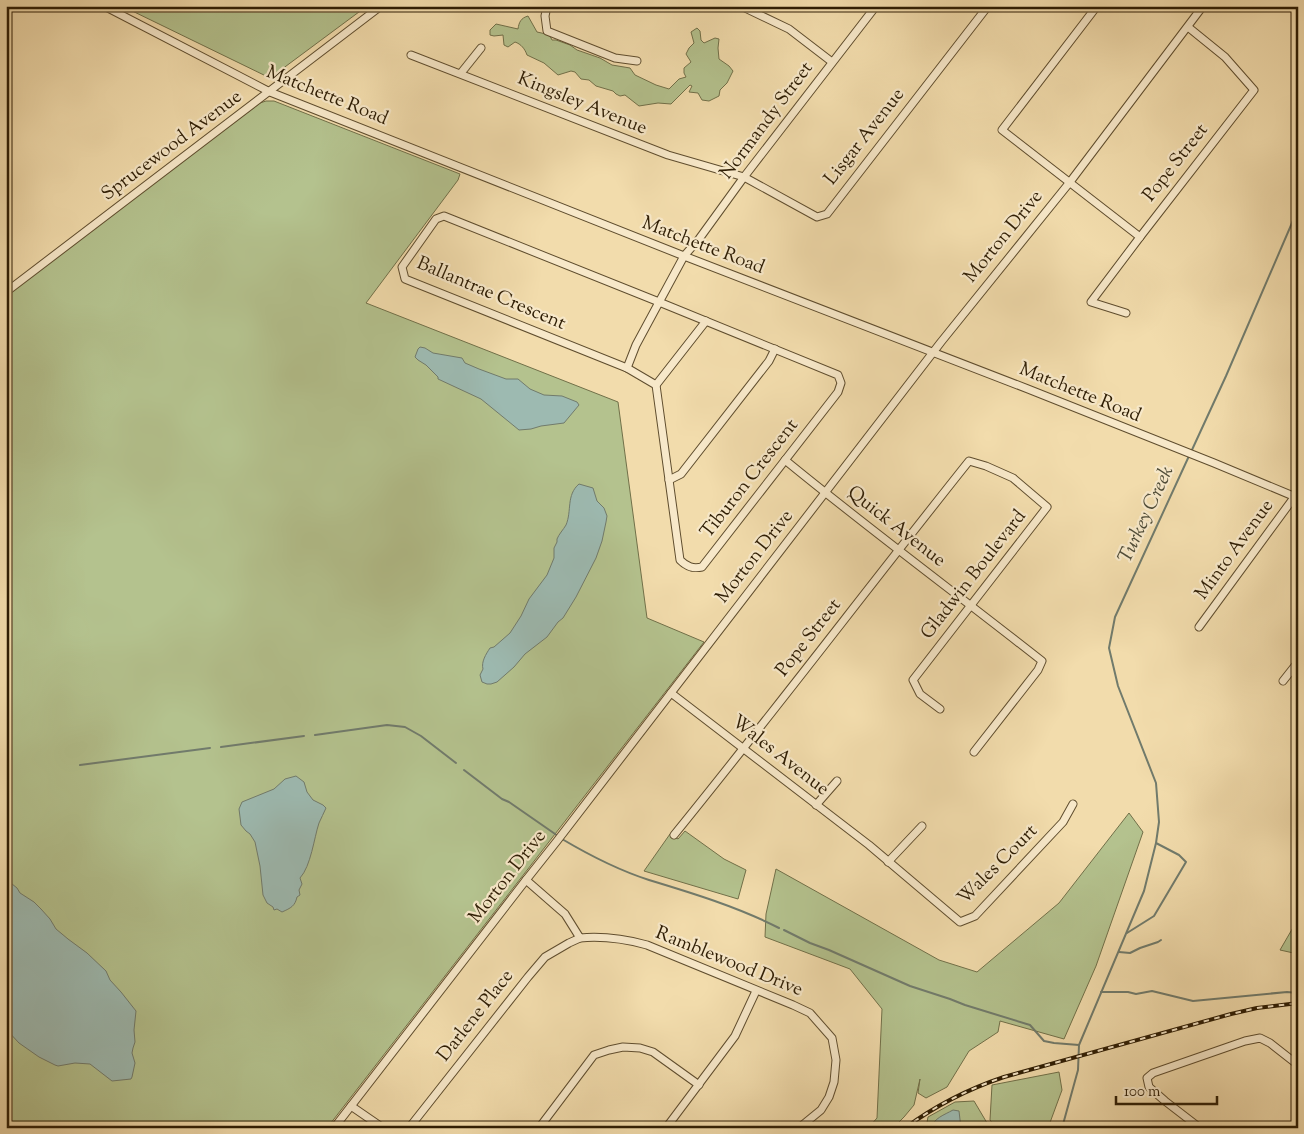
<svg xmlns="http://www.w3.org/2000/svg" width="1304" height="1134" viewBox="0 0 1304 1134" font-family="'Sorts Mill Goudy',serif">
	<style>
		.green { fill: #b4c28e; stroke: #717049 }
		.water { fill: #9dbab1; stroke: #717b6c }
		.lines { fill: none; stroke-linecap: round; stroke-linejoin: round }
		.stream { stroke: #717b6c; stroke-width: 2 }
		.minor-casing { stroke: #5f4d2e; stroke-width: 9 }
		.minor { stroke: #f7e8c9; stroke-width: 7 }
		.rail-casing { stroke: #2e1d04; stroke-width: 4 }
		.rail { stroke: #f7e8c9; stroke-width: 2; stroke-dasharray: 5.5; stroke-linecap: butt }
		.labels { text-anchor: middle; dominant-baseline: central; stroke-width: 4.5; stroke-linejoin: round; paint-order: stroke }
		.street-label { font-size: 19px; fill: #2e1d04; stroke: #f7e8c9 }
		.water-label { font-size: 20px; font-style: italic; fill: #4f4c38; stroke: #f7e8c9 }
	</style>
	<rect width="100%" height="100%" fill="#f2dcac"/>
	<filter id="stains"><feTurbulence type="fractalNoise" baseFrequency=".004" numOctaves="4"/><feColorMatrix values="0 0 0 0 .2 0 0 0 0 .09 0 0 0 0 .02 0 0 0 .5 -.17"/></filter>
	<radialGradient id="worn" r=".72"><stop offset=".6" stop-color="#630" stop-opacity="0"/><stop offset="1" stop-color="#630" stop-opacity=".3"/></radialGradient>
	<g class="green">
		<polygon points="122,6 367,6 270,78"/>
		<path d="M 528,16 L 537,32 L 546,34 L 550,36 L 552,40 L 556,40 L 570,45 L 577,50 L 600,58 L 612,65 L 630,68 L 635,75 L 656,85 L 669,89 L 679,79 L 686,77 L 684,73 L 684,68 L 691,62 L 686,54 L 689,48 L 694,43 L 691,32 L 697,28 L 700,31 L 701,40 L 704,43 L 715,38 L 719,39 L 718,48 L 719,59 L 729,66 L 733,71 L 727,83 L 720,90 L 719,96 L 709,101 L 702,100 L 698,93 L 689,92 L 692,86 L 690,85 L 671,104 L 658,103 L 639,106 L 625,95 L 620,96 L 616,94 L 613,91 L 596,86 L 589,80 L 581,79 L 575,72 L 571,71 L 558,75 L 544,63 L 527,55 C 525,49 521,44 515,42 L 508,47 L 504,45 L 503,35 L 494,36 L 490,35 L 490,30 L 496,24 L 518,29 C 519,22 521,18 528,16 Z"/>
		<polygon points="266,101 274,101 460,174 458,180 366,303 618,402 647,618 704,642 327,1128 6,1128 6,295 260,103"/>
		<polygon points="1129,813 1143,832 1096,966 1064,1039 1000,1021 998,1032 969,1051 947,1087 926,1098 918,1093 920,1079 914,1105 904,1117 893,1128 868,1128 877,1118 882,1009 850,969 765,937 766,914 776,869 939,960 977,972 1059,903"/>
		<polygon points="685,831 724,859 746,870 738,899 644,871 670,834 678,839"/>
		<polygon points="1298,919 1298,954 1280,950"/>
		<polygon points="1059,1072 1062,1090 1048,1128 996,1128 990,1120 992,1085"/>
		<polygon points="974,1101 990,1128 926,1128 928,1117 955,1102"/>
	</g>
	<g class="water">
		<polygon points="420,347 425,348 433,353 462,358 465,363 479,369 506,379 518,379 530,389 544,395 562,396 577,402 579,405 564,423 541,426 531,429 519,430 481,399 438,379 438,377 426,365 418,360 415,357 418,349"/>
		<path d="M 579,484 L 593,488 L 597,501 L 604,508 L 607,516 L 606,522 L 602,541 L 596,558 L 576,597 L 563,618 L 558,622 L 547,637 L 525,654 L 514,667 L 497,682 L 491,684 L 487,684 L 482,682 L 480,675 L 483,669 C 481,662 486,654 490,648 L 494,647 L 510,633 L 521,616 L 529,599 L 547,575 L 554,558 L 554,548 L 557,542 L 557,539 C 559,534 563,530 566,525 C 572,511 566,495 579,484 Z"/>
		<path d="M 296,776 L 304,782 L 307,792 L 313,800 L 323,805 L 326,808 C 324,813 321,818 319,823 C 314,838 311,866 300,878 L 302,884 L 299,890 L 300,895 L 297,897 C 295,906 291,908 282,912 L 277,909 L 274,910 L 273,907 L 267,903 L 263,895 L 260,866 L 255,842 L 250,834 L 246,831 L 241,825 L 239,809 L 242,802 L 274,789 L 285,779 Z"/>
		<polygon points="6,879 17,888 20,893 34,902 41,909 50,919 56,929 68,939 87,953 106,971 110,980 121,992 136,1011 134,1030 135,1042 133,1048 132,1053 135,1063 132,1077 131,1079 112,1081 90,1064 75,1063 58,1066 55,1065 39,1057 19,1043 6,1029"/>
		<path d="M 953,1110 L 959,1111 L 961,1128 L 931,1128 C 934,1118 944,1115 953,1110 Z"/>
	</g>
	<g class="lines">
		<g class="stream">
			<polyline points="1191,452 1226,376 1298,209"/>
			<polyline points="315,735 387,725 405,727 421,736 456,763"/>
			<polyline points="221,747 304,736"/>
			<polyline points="80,765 210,748"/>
			<polyline points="464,770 502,799 509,802 558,836"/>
			<path d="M 562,839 C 589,855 618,870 649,880 C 692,893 738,907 779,928"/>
			<polyline points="784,930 810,943 829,950 910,986 950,999 965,1005 1030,1025 1044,1041 1054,1043 1079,1045"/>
			<polyline points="1127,933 1154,916 1186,862 1179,855 1156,843"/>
			<polyline points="1119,952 1130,953 1140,948 1158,942 1161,940"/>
			<polyline points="1101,992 1128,992 1136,994 1152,991 1193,1001 1287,992 1298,993"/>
			<polyline points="1062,1128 1078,1070 1079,1045 1144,891 1156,843 1159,822 1156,783 1118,686 1109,648 1115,617 1189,456"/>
		</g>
		<defs>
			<g id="minor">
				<polyline points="104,6 270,92 684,256 1028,389 1214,463 1298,498"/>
				<polyline points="547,6 545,16 547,31 615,58 637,61"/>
				<polyline points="741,6 789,29 832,62"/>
				<polyline points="1097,6 1002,130 1140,237"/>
				<polyline points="411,55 668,155 744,177 817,217 827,214 988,6"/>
				<polyline points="461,73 481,48"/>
				<path d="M 444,216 L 659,302 L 838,375 L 841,383 L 838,392 L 702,567 C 693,569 687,567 680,560 L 656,385 L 627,368 L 405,279 L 402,267 L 436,219 Z"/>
				<polyline points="6,292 381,6"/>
				<polyline points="1126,313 1091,302 1140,237 1254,90 1225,57 1188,27"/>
				<polyline points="627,368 636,345 684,256 699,239 744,177 876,6"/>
				<polyline points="656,385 706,321"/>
				<path d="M 785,460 C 869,529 957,594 1042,661 L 1038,670 L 974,752"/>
				<polyline points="669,480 681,474 769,361 775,349"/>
				<polyline points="1199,627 1298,492"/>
				<polyline points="1283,681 1298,662"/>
				<polyline points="671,693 869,845 960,922 975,916 1063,822 1073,804"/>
				<polyline points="816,805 837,781"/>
				<path d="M 674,835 C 774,712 870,585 969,461 L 986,466 L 1013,478 L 1047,507 L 913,680 L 920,694 L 940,709"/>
				<polyline points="888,862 922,826"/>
				<path d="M 526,880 L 565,914 L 580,938 C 602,936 625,939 647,945 L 793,1005 L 810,1013 L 832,1038 L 836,1060 L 834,1082 L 829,1097 L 821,1110 L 799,1128"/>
				<polyline points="351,1106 383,1128"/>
				<polyline points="334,1128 526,880 557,841 941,342 1070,182 1203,6"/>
				<polyline points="409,1128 528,977 545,957 569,943 580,938"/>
				<polyline points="539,1128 594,1055 609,1050 623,1047 640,1048 653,1052 699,1085"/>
				<polyline points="666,1128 735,1036 756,991"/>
				<polyline points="1200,1128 1165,1101 1149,1087 1147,1078 1153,1073 1245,1041 1260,1038 1270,1043 1298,1065"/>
			</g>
		</defs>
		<use href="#minor" class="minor-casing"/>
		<use href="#minor" class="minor"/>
		<defs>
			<path id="rail" d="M 905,1128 C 935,1106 968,1089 1004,1077 L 1231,1014 L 1257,1008 L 1298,1003"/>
		</defs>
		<use href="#rail" class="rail-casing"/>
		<use href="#rail" class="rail"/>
	</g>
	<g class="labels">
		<g class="street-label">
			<text transform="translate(327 96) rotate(22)">Matchette Road</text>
			<text transform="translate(582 104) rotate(22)">Kingsley Avenue</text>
			<text transform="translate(767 121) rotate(-53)">Normandy Street</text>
			<text transform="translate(865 137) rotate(-52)">Lisgar Avenue</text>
			<text transform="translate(172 146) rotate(-37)">Sprucewood Avenue</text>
			<text transform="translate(1176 163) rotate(-52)">Pope Street</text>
			<text transform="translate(1004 237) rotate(-51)">Morton Drive</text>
			<text transform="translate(703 246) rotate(21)">Matchette Road</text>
			<text transform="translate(491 294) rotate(23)">Ballantrae Crescent</text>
			<text transform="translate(1080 393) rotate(22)">Matchette Road</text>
			<text transform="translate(750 479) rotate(-52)">Tiburon Crescent</text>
			<text transform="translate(896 527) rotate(38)">Quick Avenue</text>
			<text transform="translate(1235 550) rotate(-54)">Minto Avenue</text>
			<text transform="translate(755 557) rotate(-52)">Morton Drive</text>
			<text transform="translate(974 575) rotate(-52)">Gladwin Boulevard</text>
			<text transform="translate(809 638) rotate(-52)">Pope Street</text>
			<text transform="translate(780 756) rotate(38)">Wales Avenue</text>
			<text transform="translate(998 865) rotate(-45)">Wales Court</text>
			<text transform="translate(508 877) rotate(-52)">Morton Drive</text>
			<text transform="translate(729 962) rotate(22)">Ramblewood Drive</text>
			<text transform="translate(476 1016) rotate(-52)">Darlene Place</text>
		</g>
		<g class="water-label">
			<text transform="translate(1147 515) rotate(-65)">Turkey Creek</text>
		</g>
	</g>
	<rect width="1304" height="1134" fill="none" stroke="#f2dcac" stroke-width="25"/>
	<rect x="8" y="8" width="1289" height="1119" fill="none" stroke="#2e1d04" stroke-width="2.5"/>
	<rect x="12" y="12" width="1279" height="1109" fill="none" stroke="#2e1d04"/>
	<path d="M1116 1096v8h101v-8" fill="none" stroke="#2e1d04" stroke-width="2.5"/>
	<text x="1124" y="1096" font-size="15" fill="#2e1d04" stroke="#f7e8c9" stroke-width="4" paint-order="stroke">100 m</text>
	<rect width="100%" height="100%" filter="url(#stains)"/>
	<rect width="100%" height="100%" fill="url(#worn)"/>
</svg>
